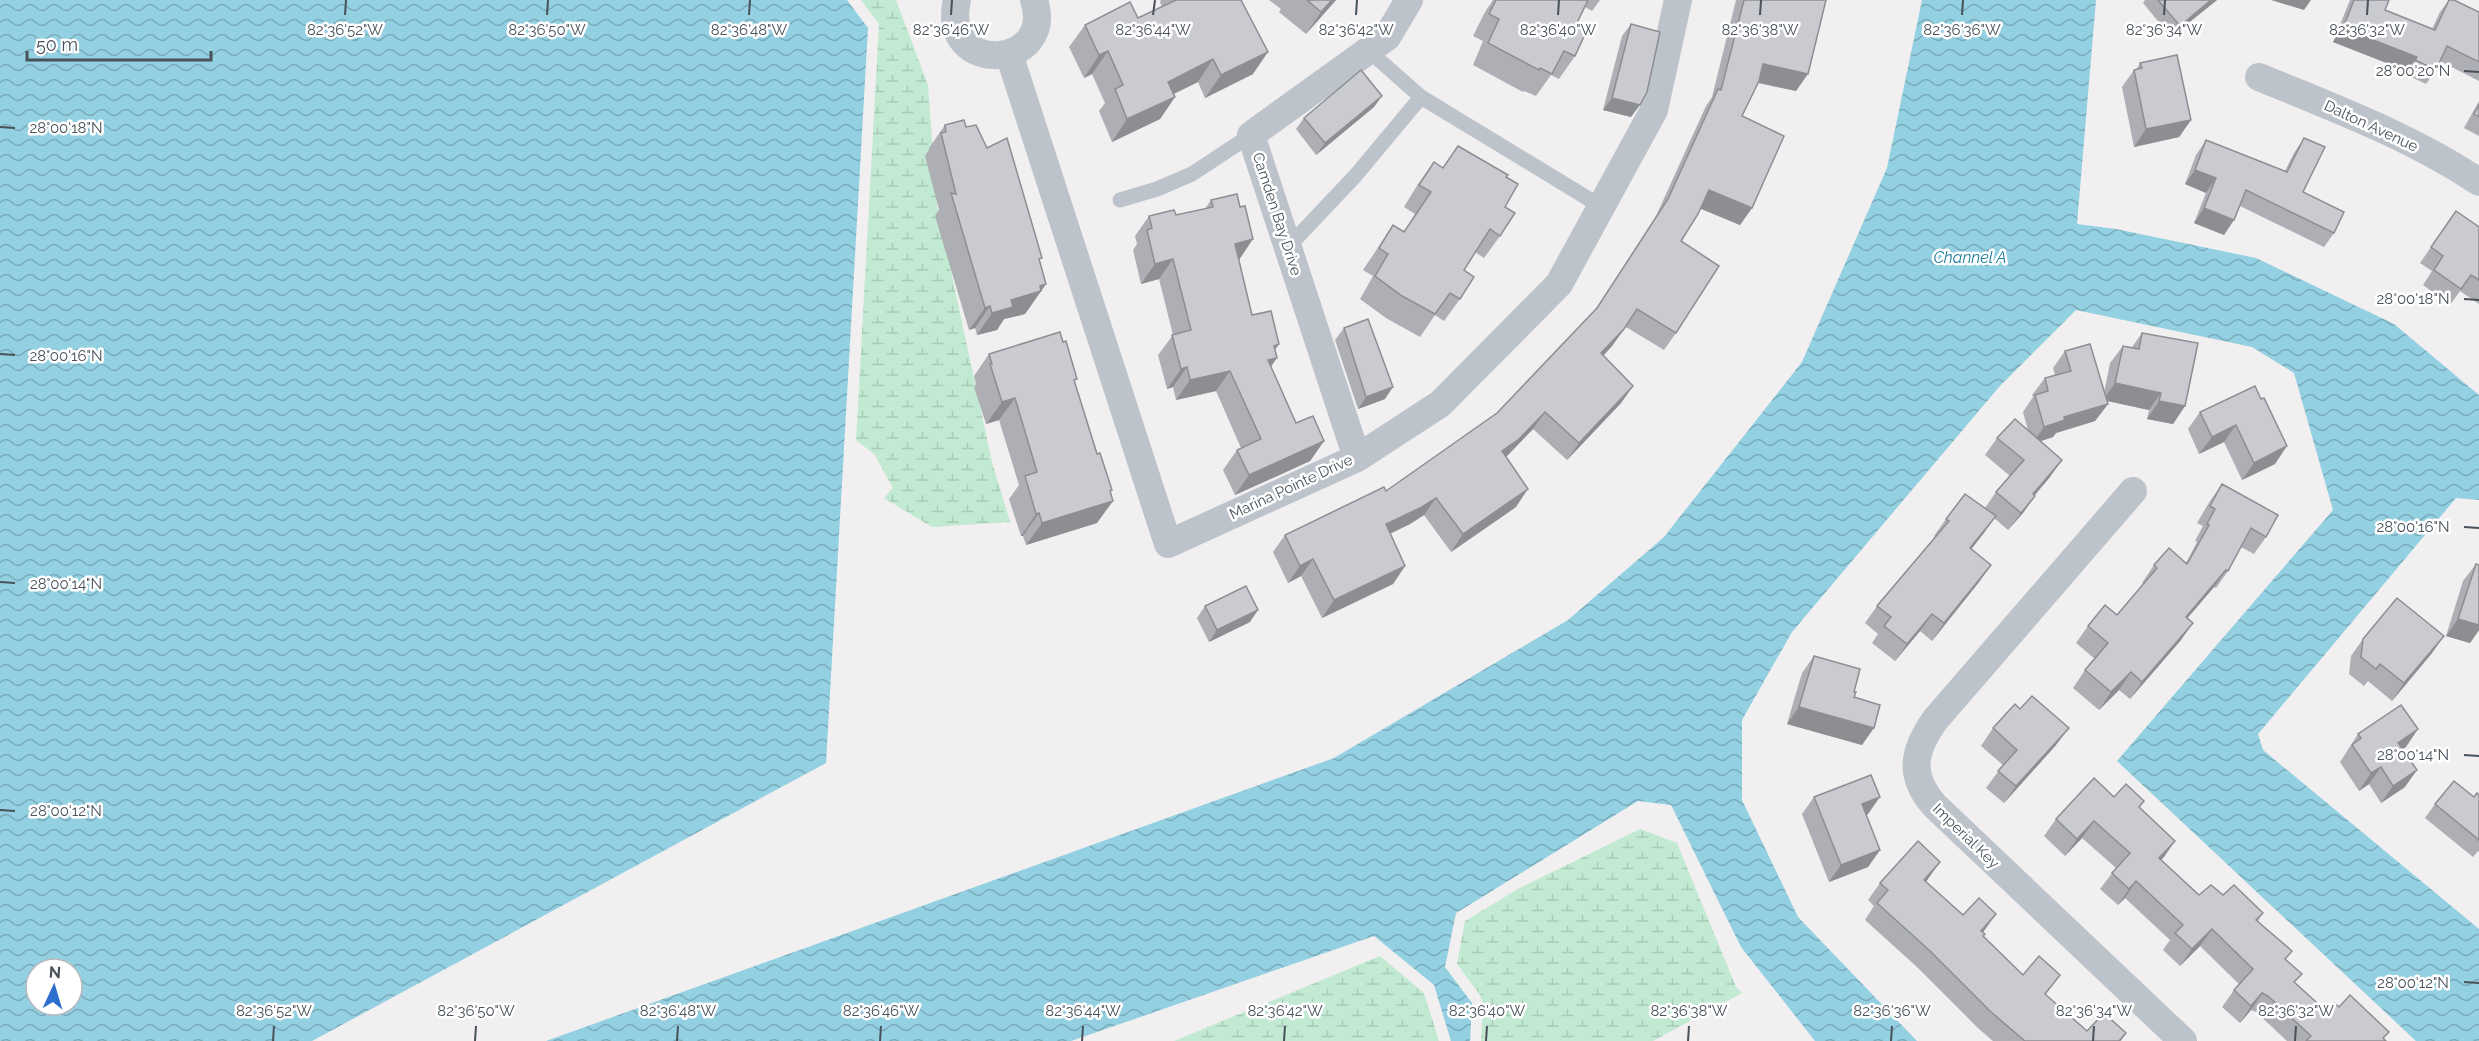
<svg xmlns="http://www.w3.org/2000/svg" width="2479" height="1041" viewBox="0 0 2479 1041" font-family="Raleway,sans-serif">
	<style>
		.wetland { fill: url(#wetland-marsh) }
		.water { fill: url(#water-waves); fill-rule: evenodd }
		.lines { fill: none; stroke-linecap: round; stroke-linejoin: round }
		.lane { stroke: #bcc3ca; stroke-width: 15 }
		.street { stroke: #bcc3ca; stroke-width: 28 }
		.wall { fill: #adafb4 }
		.shaded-wall { fill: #8d8e92 }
		.building { fill: #c9cbd1; stroke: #8d8e92; stroke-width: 1.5 }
		.ticks { fill: none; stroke: #49515a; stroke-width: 2 }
		.labels { text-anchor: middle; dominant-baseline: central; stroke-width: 5; stroke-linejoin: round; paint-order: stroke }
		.street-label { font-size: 15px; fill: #49515a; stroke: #fff }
		.water-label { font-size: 16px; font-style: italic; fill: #1c7c9a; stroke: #fff }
		.ticks-label { font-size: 15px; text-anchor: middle; fill: #49515a; stroke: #fff; stroke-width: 5; stroke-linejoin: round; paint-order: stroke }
	</style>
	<defs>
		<pattern id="wetland-marsh" width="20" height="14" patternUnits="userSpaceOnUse" patternTransform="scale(1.5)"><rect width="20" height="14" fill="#c2ead2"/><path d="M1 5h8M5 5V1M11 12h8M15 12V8" fill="none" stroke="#a8cab7"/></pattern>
		<pattern id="water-waves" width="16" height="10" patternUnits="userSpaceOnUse" patternTransform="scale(1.5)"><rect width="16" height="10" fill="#93d0e2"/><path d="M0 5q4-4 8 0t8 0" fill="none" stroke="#7aabba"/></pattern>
	</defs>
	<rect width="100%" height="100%" fill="#f1efef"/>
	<g class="wetland">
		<polygon points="861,0 896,0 928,85 937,206 992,462 1010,522 932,527 884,498 893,488 874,454 856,440 879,24"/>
		<polygon points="1640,829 1677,843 1736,987 1742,993 1653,1041 1481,1041 1483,1004 1480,995 1457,964 1465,921 1518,889"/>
		<polygon points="1380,956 1424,993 1439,1041 1174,1041"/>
	</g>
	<g class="water">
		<path d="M 0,0 L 847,0 L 868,28 L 826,763 L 312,1041 L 0,1041 ZM 36,969 L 72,969 L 72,1005 L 36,1005 Z"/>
		<polygon points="1922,0 2096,0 2077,224 2116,229 2256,258 2394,324 2479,395 2479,500 2456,498 2258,734 2263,750 2479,929 2479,1041 2416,1041 2117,761 2333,510 2294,373 2252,347 2076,310 1999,387 1792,632 1742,720 1742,800 1798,917 1917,1041 1815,1041 1741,947 1671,805 1638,801 1456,913 1445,967 1472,1003 1470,1041 1451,1041 1434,985 1374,936 1071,1041 546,1041 1334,758 1568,620 1664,537 1802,362 1887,168"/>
	</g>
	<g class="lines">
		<g class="lane">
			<polyline points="1421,97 1602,207"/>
			<polyline points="1120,200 1157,189 1192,174 1251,135"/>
			<polyline points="1288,247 1356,175 1421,97 1369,51"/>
		</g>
		<g class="street">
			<path d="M 957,0 C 939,78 1057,69 1034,0"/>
			<polyline points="1009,54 1168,544 1357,458 1440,404 1559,284 1654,110 1678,0"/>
			<path d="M 2259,77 C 2334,108 2412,137 2479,182"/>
			<polyline points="1357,458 1251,135 1387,37 1409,0"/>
			<path d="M 2133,491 L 1935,720 C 1913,751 1908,776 1935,806 L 2183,1041"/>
		</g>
	</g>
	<g class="wall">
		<polygon points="1161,0 1241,0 1253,74 1205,98 1198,82 1174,94 1175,97 1160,119 1112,142 1099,111 1105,103 1092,74 1084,78 1069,47 1085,25 1138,18 1162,7 1160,2"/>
		<polygon points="1269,0 1336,0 1306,34 1279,12 1281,9"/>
		<polygon points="1493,0 1600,0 1592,11 1585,7 1575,27 1575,56 1559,79 1551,75 1536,96 1524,91 1523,92 1473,65 1483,41 1473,36 1485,12"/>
		<polygon points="1736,0 1826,0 1796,91 1758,83 1742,116 1752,208 1740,225 1701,209 1681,241 1676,333 1664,350 1626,327 1612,346 1603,356 1633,386 1621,403 1567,460 1533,429 1506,457 1516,507 1451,552 1424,515 1410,524 1390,534 1405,566 1393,584 1322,618 1301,576 1288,583 1273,552 1285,535 1386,491 1497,413 1595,311 1656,216 1706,106 1712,97"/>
		<polygon points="2145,0 2217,0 2171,37 2143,3"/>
		<polygon points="2350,0 2389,0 2385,10 2432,29 2440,12 2449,0 2479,12 2479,81 2440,61 2436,70 2426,84 2405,74 2407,71 2333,42"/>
		<polygon points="1631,24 1631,117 1603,110 1622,36"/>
		<polygon points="2140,63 2191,120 2179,137 2134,147 2122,87 2134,70 2136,70"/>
		<polygon points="2479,101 2479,136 2464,128"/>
		<polygon points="1374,107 1316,155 1296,129 1304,118"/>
		<polygon points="945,125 966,127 1040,261 1046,284 1025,314 1004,319 997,330 977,335 975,328 969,330 935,216 939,210 925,156 929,150 929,148"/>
		<polygon points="2304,138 2303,192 2334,233 2324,247 2240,206 2224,235 2194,223 2206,193 2185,184 2196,155 2206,140 2285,171 2294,153"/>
		<polygon points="1434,162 1443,168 1506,177 1505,207 1500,236 1484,258 1475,252 1464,270 1460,299 1444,321 1435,315 1420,337 1386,318 1360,299 1373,276 1363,270 1393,225 1404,232 1415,214 1404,207 1418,184"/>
		<polygon points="1211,200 1239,260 1252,315 1275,350 1271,366 1296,423 1324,441 1310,461 1235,495 1223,470 1237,450 1241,448 1216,391 1176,400 1173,387 1167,389 1158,355 1173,335 1159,279 1141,284 1133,250 1137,244 1135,236 1149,216 1176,215 1205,209"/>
		<polygon points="2456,211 2479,227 2479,304 2460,291 2450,305 2423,285 2432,271 2420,263"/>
		<polygon points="1344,328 1385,399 1358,409 1335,340"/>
		<polygon points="2142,333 2185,406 2173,424 2147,419 2149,410 2107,401 2108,404 2095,421 2056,433 2053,437 2041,441 2050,477 2035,495 2023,513 2008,530 1994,518 1971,549 1991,565 1979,582 1932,641 1920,631 1895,661 1872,643 1878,634 1865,623 1877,606 1935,537 1934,536 1946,519 1985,508 1996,492 2010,476 1985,455 1997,438 2028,430 2023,412 2033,397 2032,395 2045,378 2055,375 2053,368 2065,351 2104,393 2110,363 2123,346 2132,347"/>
		<polygon points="989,354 1075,383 1110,493 1097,523 1026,545 1023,536 1021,536 1009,499 1019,485 999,420 986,424 974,387 976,384 974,376"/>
		<polygon points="2261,399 2275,464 2242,480 2224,442 2199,454 2188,429 2200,412"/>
		<polygon points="2222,484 2266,537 2254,554 2241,547 2228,571 2216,588 2214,587 2187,618 2181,640 2130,699 2119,690 2099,710 2073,688 2085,670 2095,659 2076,643 2088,626 2117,615 2144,584 2142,583 2154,565 2186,563 2197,542 2195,541 2203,526 2197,523 2210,501"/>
		<polygon points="2476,564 2479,565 2479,630 2470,643 2446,636 2463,581"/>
		<polygon points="1205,606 1250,622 1209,642 1197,618"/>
		<polygon points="2363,639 2432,653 2392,701 2368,681 2364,686 2349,674 2351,656"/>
		<polygon points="1814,656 1854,692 1862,745 1787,724 1802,673"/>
		<polygon points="1993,728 2056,745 2004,803 1986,788 2003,765 1981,746"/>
		<polygon points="2358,734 2406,747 2402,749 2405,787 2381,803 2369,784 2359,791 2340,762"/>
		<polygon points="2479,795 2479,852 2478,851 2473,857 2425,818 2435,804"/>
		<polygon points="1814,797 1868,814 1866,815 1880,850 1868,867 1829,882 1802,814"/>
		<polygon points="2114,797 2139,807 2175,841 2161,860 2199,895 2223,895 2263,913 2258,921 2286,960 2295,983 2326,1011 2339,1007 2386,1041 2287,1041 2256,1012 2251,1010 2240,1023 2222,1007 2234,990 2239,984 2200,946 2180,966 2163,950 2170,940 2125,898 2118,905 2100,889 2116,868 2082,838 2065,856 2044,836 2056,819"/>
		<polygon points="1928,879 1926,882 1983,932 1983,936 2023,975 2087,1031 2126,1033 2121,1041 1993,1041 1979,1029 1917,967 1865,920 1874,906 1868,900 1880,883"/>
	</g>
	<g class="shaded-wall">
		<polygon points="1332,0 1336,0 1306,34 1321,12"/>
		<polygon points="2211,0 2217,0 2171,37 2180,26"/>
		<polygon points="2271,0 2311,0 2304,10"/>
		<polygon points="2343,28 2417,57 2407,71 2333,42"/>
		<polygon points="1108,51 1092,74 1084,78 1099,55"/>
		<polygon points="1268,52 1253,74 1205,98 1221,75"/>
		<polygon points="1213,59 1198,82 1152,104 1168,82"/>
		<polygon points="1763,64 1808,74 1796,91 1751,81"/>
		<polygon points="1382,96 1374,107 1316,155 1325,143"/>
		<polygon points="1175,97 1160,119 1112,142 1127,119"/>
		<polygon points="1612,98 1640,105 1631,117 1603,110"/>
		<polygon points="2191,120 2179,137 2134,147 2146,129"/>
		<polygon points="2195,170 2216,178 2206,193 2185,184"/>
		<polygon points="1709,190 1752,208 1740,225 1697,207"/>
		<polygon points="2204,208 2234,220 2224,235 2194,223"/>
		<polygon points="1253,239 1239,260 1221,264 1235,244"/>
		<polygon points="1173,259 1159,279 1141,284 1155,264"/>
		<polygon points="1046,284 1025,314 1004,319 997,330 977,335 992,313 1011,300 1040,286"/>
		<polygon points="990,306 975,328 969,330 985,308"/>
		<polygon points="1624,329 1612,346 1589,371 1601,353"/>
		<polygon points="1279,344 1268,360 1277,358 1263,378 1254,380 1274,346"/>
		<polygon points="1187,367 1173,387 1167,389 1181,369"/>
		<polygon points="1230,371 1216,391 1176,400 1190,380"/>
		<polygon points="2115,383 2161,393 2149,410 2103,400"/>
		<polygon points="1633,386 1621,403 1567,460 1579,443"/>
		<polygon points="1393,387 1385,399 1358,409 1366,397"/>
		<polygon points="1015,398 999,420 986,424 1002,402"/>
		<polygon points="2159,401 2185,406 2173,424 2147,419"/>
		<polygon points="2108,404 2095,421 2056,433 2053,437 2032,444 2044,427 2064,417"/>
		<polygon points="1545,412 1533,429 1507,456 1490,468 1502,451"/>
		<polygon points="2236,425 2224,442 2199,454 2212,437"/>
		<polygon points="1324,441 1310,461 1235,495 1249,475"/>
		<polygon points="2287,446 2275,464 2242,480 2254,463"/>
		<polygon points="2062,460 2050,477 2021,511 2033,494"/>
		<polygon points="1528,489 1516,507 1451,552 1463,534"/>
		<polygon points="1112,490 1102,504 1113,501 1097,523 1026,545 1042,523"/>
		<polygon points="2035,496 2023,513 2008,530 2021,513"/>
		<polygon points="1436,498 1424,515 1410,524 1374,541 1386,524"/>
		<polygon points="1039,513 1023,536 1021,536 1036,514"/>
		<polygon points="1996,516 1984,533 1958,566 1970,548"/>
		<polygon points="1313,559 1301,576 1288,583 1300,566"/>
		<polygon points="1991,565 1979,582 1932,641 1944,623"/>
		<polygon points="1405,566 1393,584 1322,618 1334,600"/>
		<polygon points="2226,570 2214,587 2174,634 2186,617"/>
		<polygon points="1258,610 1250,622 1209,642 1217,630"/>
		<polygon points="1932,614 1920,631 1895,661 1907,644"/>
		<polygon points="2458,619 2479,625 2479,630 2470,643 2446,636"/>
		<polygon points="2193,623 2181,640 2130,699 2142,682"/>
		<polygon points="2444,636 2432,653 2392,701 2404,683"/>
		<polygon points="2131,672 2119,690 2099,710 2111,692"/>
		<polygon points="1799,707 1874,728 1862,745 1787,724"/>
		<polygon points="2069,728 2056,745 2004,803 2016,786"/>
		<polygon points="2418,729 2406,747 2386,760 2398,743"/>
		<polygon points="2381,767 2369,784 2359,791 2371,773"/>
		<polygon points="2417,770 2405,787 2381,803 2393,786"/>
		<polygon points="1880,797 1868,814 1850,821 1862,804"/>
		<polygon points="2094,821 2082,838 2065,856 2077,839"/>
		<polygon points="2175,841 2164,857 2147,875 2159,858"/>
		<polygon points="1880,850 1868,867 1829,882 1841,865"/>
		<polygon points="1940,862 1928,879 1911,897 1924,880"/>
		<polygon points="2136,881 2125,898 2118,905 2129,889"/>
		<polygon points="1996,914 1984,931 1969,948 1981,931"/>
		<polygon points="2212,929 2200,946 2180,966 2192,949"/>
		<polygon points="2262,993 2251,1010 2240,1023 2251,1006"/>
	</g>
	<g class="building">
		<polygon points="1176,0 1241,0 1268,52 1221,75 1213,59 1168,82 1175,97 1127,119 1115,89 1123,85 1108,51 1099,55 1085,25 1130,2 1138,18"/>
		<polygon points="1307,0 1332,0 1321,12"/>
		<polygon points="1496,0 1588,0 1575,27 1586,32 1575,56 1564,51 1552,74 1540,68 1539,70 1488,43 1499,19 1489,14"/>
		<polygon points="1744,0 1826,0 1808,74 1763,64 1759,81 1742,116 1784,136 1752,208 1709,190 1698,214 1681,241 1719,266 1676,333 1637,309 1624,329 1601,353 1633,386 1579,443 1545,412 1519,439 1502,451 1528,489 1463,534 1436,498 1422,507 1386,524 1405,566 1334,600 1313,559 1300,566 1285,535 1384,487 1386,491 1497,413 1597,308 1668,199 1718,89 1721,90"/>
		<polygon points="2158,0 2211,0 2180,26"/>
		<polygon points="2354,0 2389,0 2385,10 2435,30 2449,0 2454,0 2479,12 2479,62 2447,46 2436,70 2415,60 2417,57 2343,28"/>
		<polygon points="1631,24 1660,32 1647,92 1640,105 1612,98"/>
		<polygon points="2177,55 2191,120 2146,129 2134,70 2142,68 2140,63"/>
		<polygon points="1361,70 1382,96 1325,143 1304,118"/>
		<polygon points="2479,105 2479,117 2474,114"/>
		<polygon points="964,120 966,127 976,125 987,148 1007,138 1042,258 1039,259 1046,284 1040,286 1041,291 1011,300 1013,307 992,313 990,306 985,308 951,193 956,194 941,133 946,132 945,125"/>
		<polygon points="2304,138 2325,147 2303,192 2344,212 2334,233 2246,190 2234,220 2204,208 2216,178 2195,170 2206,140 2287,172"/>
		<polygon points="1458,146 1508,175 1506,177 1518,184 1505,207 1515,213 1500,236 1490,229 1464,270 1474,277 1460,299 1450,293 1435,314 1402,296 1375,276 1388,254 1379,248 1393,225 1404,232 1431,192 1419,185 1434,162 1443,168"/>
		<polygon points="1237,194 1240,207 1245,206 1253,239 1235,244 1252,315 1271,311 1279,344 1274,346 1277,358 1268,360 1296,423 1313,416 1324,441 1249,475 1237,450 1261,439 1230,371 1190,380 1187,367 1181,369 1172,335 1191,330 1173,259 1155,264 1147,230 1152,228 1149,216 1174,210 1176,215 1213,207 1211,200"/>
		<polygon points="2456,211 2479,227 2479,280 2471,275 2461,289 2434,270 2443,256 2431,247"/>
		<polygon points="1368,319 1393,387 1366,397 1344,328"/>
		<polygon points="1060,332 1063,342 1066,341 1077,379 1074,380 1097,454 1100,453 1112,490 1110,491 1113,501 1042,523 1039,513 1036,514 1025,476 1037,472 1015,398 1002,402 990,364 992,364 989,354"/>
		<polygon points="2142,333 2198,343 2185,406 2159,401 2161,393 2115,383 2123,346 2139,349"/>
		<polygon points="2090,344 2108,404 2064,417 2065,420 2044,427 2035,395 2048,391 2045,378 2071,371 2065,351"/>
		<polygon points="2255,386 2261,399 2264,398 2287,446 2254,463 2236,425 2212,437 2200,412"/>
		<polygon points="2015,419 2062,460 2033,494 2035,496 2021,513 1996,492 2024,460 1997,438"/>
		<polygon points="2222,484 2278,515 2266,537 2251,528 2228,571 2226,570 2186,617 2193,623 2142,682 2131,672 2111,692 2085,670 2108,643 2088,626 2105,605 2117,615 2157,568 2154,565 2169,548 2187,564 2209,525 2207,524 2215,509 2210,506"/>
		<polygon points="1965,494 1996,516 1970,548 1991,565 1944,623 1932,614 1907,644 1884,626 1891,617 1877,606 1949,521 1946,519"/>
		<polygon points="2476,564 2479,565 2479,625 2458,619"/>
		<polygon points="1246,586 1258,610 1217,630 1205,606"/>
		<polygon points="2397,598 2444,636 2404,683 2380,664 2376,669 2361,657 2363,639"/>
		<polygon points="1814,656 1860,669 1854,692 1856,692 1854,697 1880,705 1874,728 1799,707"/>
		<polygon points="2032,696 2069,728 2016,786 1998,771 2017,750 1993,728 2015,704 2020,709"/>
		<polygon points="2401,705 2418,729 2398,743 2417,770 2393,786 2381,767 2371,773 2352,745 2361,738 2358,734"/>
		<polygon points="1871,775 1880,797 1862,804 1880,850 1841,865 1814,797"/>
		<polygon points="2094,778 2114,797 2126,784 2144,801 2139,807 2175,841 2159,858 2199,895 2211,885 2223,895 2234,885 2263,913 2256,920 2292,951 2285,959 2302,974 2294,982 2326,1011 2334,1003 2339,1007 2350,995 2389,1032 2383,1038 2386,1041 2306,1041 2311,1036 2268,996 2262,993 2251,1006 2234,990 2253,969 2212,929 2192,949 2175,933 2183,925 2136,881 2129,889 2112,873 2130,853 2094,821 2077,839 2056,819"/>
		<polygon points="2454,781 2474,797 2477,793 2479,795 2479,840 2435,804"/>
		<polygon points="1918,841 1940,862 1924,880 1963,915 1979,898 1996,914 1981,931 1985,934 1983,936 2023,975 2039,956 2060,975 2045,994 2087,1031 2104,1013 2126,1033 2119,1041 2025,1041 1991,1012 1929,950 1877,903 1888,890 1880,883"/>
	</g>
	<path class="ticks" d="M 345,15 L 346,0M 547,15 L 548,0M 749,15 L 750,0M 951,15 L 952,0M 1153,15 L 1155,0M 1356,15 L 1357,0M 1558,15 L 1559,0M 1760,15 L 1761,0M 1962,15 L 1963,0M 2164,15 L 2165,0M 2367,15 L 2368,0M 2464,71 L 2479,72M 0,127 L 15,128M 2464,299 L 2479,300M 0,354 L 15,355M 2464,527 L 2479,528M 0,582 L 15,583M 2464,755 L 2479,756M 0,810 L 15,811M 2464,982 L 2479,983M 273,1041 L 274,1026M 475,1041 L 476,1026M 677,1041 L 678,1026M 880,1041 L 881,1026M 1082,1041 L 1083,1026M 1284,1041 L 1285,1026M 1486,1041 L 1487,1026M 1688,1041 L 1689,1026M 1891,1041 L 1892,1026M 2093,1041 L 2094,1026M 2295,1041 L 2296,1026"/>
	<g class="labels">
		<g class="street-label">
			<text transform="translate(2371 126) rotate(25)">Dalton Avenue</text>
			<text transform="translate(1277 214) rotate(72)">Camden Bay Drive</text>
			<text transform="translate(1291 487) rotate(-25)">Marina Pointe Drive</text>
			<text transform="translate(1966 836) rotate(44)">Imperial Key</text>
		</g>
		<g class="water-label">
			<text x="1970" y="257">Channel A</text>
		</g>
	</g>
	<g class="ticks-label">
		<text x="345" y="35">82°36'52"W</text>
		<text x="547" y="35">82°36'50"W</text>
		<text x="749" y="35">82°36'48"W</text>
		<text x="951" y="35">82°36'46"W</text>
		<text x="1153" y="35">82°36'44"W</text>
		<text x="1356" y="35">82°36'42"W</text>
		<text x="1558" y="35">82°36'40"W</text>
		<text x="1760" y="35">82°36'38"W</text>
		<text x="1962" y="35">82°36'36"W</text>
		<text x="2164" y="35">82°36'34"W</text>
		<text x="2367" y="35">82°36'32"W</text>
		<text x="2413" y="76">28°00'20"N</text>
		<text x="66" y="133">28°00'18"N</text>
		<text x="2413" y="304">28°00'18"N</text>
		<text x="66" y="361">28°00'16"N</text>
		<text x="2413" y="532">28°00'16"N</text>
		<text x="66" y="589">28°00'14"N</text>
		<text x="2413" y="760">28°00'14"N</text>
		<text x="66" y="816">28°00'12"N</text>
		<text x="2413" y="988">28°00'12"N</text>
		<text x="274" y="1016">82°36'52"W</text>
		<text x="476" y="1016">82°36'50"W</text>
		<text x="678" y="1016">82°36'48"W</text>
		<text x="881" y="1016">82°36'46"W</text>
		<text x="1083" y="1016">82°36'44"W</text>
		<text x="1285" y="1016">82°36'42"W</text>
		<text x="1487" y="1016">82°36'40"W</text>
		<text x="1689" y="1016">82°36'38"W</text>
		<text x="1892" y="1016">82°36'36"W</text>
		<text x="2094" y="1016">82°36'34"W</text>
		<text x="2296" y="1016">82°36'32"W</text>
	</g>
	<g transform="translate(54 987) rotate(4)"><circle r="28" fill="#ffffff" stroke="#b6b9bd" stroke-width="1.5"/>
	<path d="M0-4.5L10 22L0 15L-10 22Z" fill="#2c6fcd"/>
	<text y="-9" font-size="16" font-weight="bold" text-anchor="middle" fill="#49515a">N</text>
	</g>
	<path d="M27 51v9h184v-9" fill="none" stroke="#49515a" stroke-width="3"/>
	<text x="36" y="51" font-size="18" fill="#49515a" stroke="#ffffff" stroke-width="4.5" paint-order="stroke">50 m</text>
</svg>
